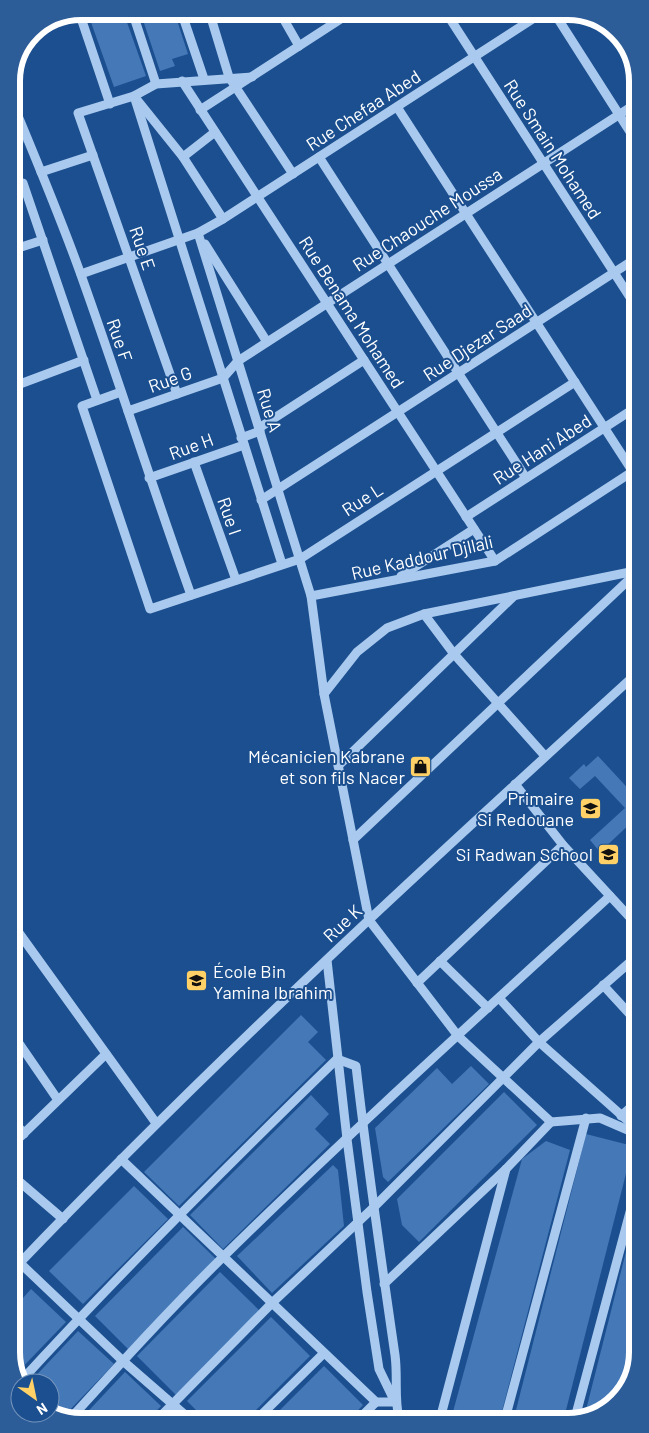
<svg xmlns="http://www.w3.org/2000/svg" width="649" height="1433" viewBox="0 0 649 1433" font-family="Barlow,sans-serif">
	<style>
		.building { fill: #4478b7 }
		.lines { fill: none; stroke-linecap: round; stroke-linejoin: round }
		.minor { stroke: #a9c9ee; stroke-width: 9 }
		.labels { text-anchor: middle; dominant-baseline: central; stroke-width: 4; stroke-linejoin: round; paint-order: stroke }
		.street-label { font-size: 18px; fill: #fff; stroke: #1b4f8f }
		.poi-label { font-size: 18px; fill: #fff; stroke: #1b4f8f; text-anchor: end }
		.rim { fill: none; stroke: #fff; stroke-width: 6 }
	</style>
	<rect width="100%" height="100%" fill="#1b4f8f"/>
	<g class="building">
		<polygon points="87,11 123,11 146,76 114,87"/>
		<polygon points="140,11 174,11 188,54 172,59 175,66 160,71"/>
		<polygon points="11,110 25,142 12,148"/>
		<polygon points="18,147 21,154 15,156 17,161 12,163 12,149"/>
		<polygon points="598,756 636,797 636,812 632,816 635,819 600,852 590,840 625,808 595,776 580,789 569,778 584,764 586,767"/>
		<polygon points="301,1015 318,1032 308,1042 326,1060 179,1206 144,1172"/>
		<polygon points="471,1066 489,1084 388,1182 383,1177 375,1128 437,1068 452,1084"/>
		<polygon points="504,1092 537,1125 419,1242 402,1225 397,1199"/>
		<polygon points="311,1095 329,1114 315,1129 330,1144 223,1249 190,1215"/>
		<polygon points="586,1134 633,1146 564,1418 514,1418"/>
		<polygon points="546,1141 570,1150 500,1419 451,1419 522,1159"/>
		<polygon points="333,1165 338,1170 344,1226 272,1293 237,1256"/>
		<polygon points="134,1186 168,1219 83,1304 49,1271"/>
		<polygon points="637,1208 638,1352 624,1394 591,1418 584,1418"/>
		<polygon points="183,1227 216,1259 128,1349 95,1316"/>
		<polygon points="220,1272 260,1311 176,1395 137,1356"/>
		<polygon points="31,1289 66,1322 15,1375 15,1307"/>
		<polygon points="271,1317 310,1356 246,1420 207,1421 187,1401"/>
		<polygon points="78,1331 114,1364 63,1417 50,1412 50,1383 29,1383"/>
		<polygon points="324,1366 363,1405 349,1420 270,1420"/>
		<polygon points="125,1372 161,1406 147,1421 78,1422"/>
	</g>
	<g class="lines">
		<g class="minor">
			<polyline points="132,11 156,84"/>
			<polyline points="181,11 204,79"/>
			<polyline points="209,11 229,77 293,174"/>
			<polyline points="279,11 299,46"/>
			<polyline points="445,11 635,305"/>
			<polyline points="553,11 634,138"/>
			<polyline points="79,12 110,104"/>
			<polyline points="252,77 156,84 134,96 282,564"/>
			<polyline points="182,81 495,561"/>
			<path d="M 11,99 C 35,157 60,216 81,275 C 119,381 153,489 191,595"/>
			<polyline points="397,107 633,472"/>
			<polyline points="200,110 353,11"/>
			<polyline points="183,157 215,132"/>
			<polyline points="319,157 526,478"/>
			<polyline points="41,172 93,155"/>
			<polyline points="23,183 97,400"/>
			<polyline points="198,233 311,596 324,694"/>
			<polyline points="205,244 267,342"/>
			<polyline points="12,250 43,240"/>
			<polyline points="81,274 198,233 223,219 545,11"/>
			<polyline points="12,387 84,360"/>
			<polyline points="121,392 82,406 150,609 300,559 575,382"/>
			<polyline points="177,394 78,113 134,96 183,157 223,219"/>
			<polyline points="128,411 223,378 238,361 634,105"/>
			<polyline points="259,428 364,360"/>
			<polyline points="241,438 260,431"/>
			<polyline points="194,462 236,580"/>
			<polyline points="149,478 244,445"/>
			<polyline points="261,500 635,259"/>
			<polyline points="466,517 635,408"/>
			<polyline points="635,571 424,614 387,628 357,652 324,694 369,920 458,1036 551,1122 600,1118 637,1134"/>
			<polyline points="401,576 474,529"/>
			<polyline points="311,596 495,561 635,470"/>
			<polyline points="424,614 454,654 545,756"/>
			<polyline points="338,766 514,596"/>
			<polyline points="515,784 563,845 636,924"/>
			<polyline points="353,840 635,574"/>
			<polyline points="14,926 156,1123"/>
			<polyline points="327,960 347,1139 367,1292 379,1369 394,1400"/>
			<polyline points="440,961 488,1008"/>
			<polyline points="417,983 563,845"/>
			<polyline points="603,985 637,1022"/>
			<polyline points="499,998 539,1042 637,1129"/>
			<polyline points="14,1036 58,1100"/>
			<polyline points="621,1116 637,1102"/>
			<polyline points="14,1121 24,1134"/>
			<polyline points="14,1143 106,1054"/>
			<polyline points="121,1159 376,1402 395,1402"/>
			<polyline points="14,1177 63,1219"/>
			<polyline points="20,1263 123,1361 192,1421"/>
			<path d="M 15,1268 C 213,1061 424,867 636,674"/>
			<polyline points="384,1284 506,1169 551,1122"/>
			<path d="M 20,1382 C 122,1271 229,1164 337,1059 L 356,1066 C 367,1163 381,1259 395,1355 C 398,1377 394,1398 399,1419"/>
			<polyline points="575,1418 637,1186"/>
			<path d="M 70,1419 C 120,1364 170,1309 223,1257 C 349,1133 480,1015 610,896"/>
			<polyline points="440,1419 506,1169"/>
			<polyline points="505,1419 586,1118"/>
			<polyline points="256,1420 324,1353"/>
			<polyline points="358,1420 376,1402"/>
			<polyline points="156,1421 272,1303 373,1208 539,1042 637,956"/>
		</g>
	</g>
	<defs>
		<symbol id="shop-square" viewBox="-11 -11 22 22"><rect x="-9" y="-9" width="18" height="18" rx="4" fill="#ffd166" stroke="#1b4f8f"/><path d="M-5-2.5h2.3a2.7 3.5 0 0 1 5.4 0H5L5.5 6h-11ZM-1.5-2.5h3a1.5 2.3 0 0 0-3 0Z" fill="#111"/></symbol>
		<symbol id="school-square" viewBox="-11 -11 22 22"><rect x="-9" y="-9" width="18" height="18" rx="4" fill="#ffd166" stroke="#1b4f8f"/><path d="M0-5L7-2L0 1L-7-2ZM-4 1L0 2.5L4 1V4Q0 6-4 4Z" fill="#111"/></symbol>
	</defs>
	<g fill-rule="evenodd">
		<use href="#shop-square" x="408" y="754" width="25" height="25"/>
		<use href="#school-square" x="578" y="796" width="25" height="25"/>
		<use href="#school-square" x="596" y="842" width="25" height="25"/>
		<use href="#school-square" x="184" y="968" width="25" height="25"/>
	</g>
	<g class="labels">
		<g class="street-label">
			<text transform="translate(363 110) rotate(-33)">Rue Chefaa Abed</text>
			<text transform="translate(553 149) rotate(57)">Rue Smain Mohamed</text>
			<text transform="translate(427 219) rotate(-33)">Rue Chaouche Moussa</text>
			<text transform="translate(143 248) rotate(71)">Rue E</text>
			<text transform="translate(352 312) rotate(57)">Rue Benama Mohamed</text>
			<text transform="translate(120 340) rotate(71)">Rue F</text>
			<text transform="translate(477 342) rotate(-33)">Rue Djezar Saad</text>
			<text transform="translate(170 379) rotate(-20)">Rue G</text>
			<text transform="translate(270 410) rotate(73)">Rue A</text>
			<text transform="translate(191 446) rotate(-20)">Rue H</text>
			<text transform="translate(542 449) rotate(-33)">Rue Hani Abed</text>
			<text transform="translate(362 499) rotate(-33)">Rue L</text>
			<text transform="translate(230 516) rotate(71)">Rue I</text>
			<text transform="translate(422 557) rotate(-13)">Rue Kaddour Djllali</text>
			<text transform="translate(342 923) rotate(-43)">Rue K</text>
		</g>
		<g class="poi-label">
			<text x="405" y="756">Mécanicien Kabrane<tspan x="405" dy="21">et son fils Nacer</tspan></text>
			<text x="574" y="798">Primaire<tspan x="574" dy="21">Si Redouane</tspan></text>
			<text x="593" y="854">Si Radwan School</text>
			<text x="213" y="971" text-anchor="start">École Bin<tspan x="213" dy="21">Yamina Ibrahim</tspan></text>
		</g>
	</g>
	<path d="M0 0H649V1433H0ZM81 20H568A61 61 0 0 1 629 81V1352A61 61 0 0 1 568 1413H81A61 61 0 0 1 20 1352V81A61 61 0 0 1 81 20Z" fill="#2d5d98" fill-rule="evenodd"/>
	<path class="rim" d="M81 20H568A61 61 0 0 1 629 81V1352A61 61 0 0 1 568 1413H81A61 61 0 0 1 20 1352V81A61 61 0 0 1 81 20Z"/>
	<g transform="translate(35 1398) rotate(147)"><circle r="24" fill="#1b4f8f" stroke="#7695bc"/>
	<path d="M0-4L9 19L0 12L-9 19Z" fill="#ffd166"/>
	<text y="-8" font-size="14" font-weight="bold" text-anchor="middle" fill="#ffffff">N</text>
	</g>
</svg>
